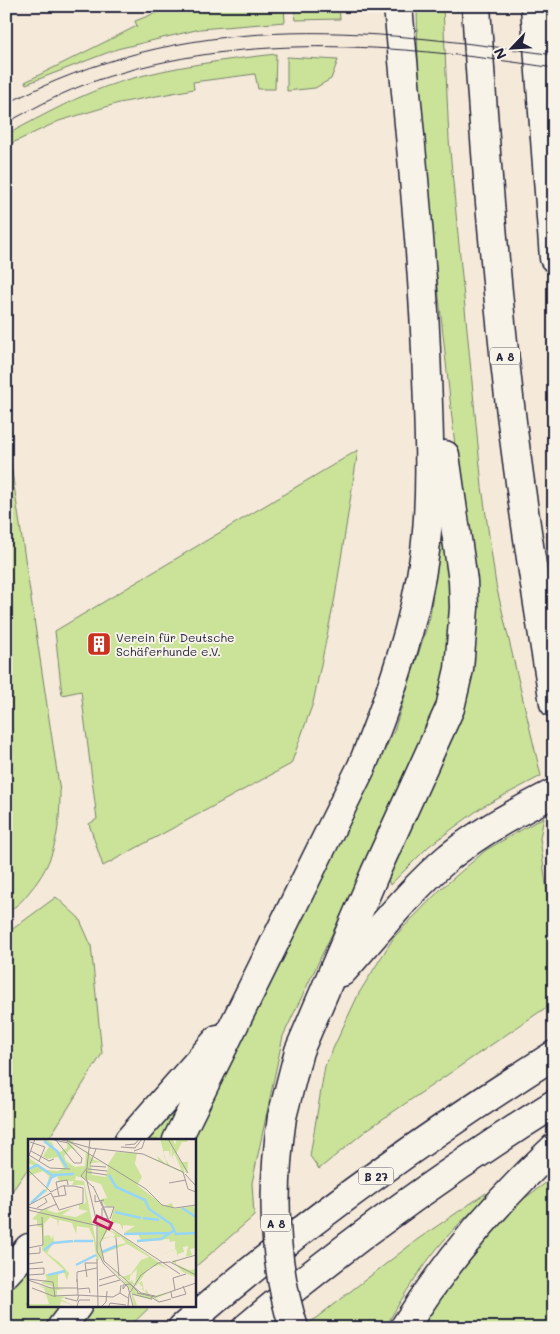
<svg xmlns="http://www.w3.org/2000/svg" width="560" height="1334" viewBox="0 0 560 1334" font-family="Mali,sans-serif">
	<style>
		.green { fill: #cae399; stroke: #76826a }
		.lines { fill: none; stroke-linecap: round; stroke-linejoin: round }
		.highway-casing { stroke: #22223b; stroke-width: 31 }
		.highway { stroke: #f7f3e8; stroke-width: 28 }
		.tram { stroke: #22223b; stroke-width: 1 }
		.highway-bridge-casing { stroke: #22223b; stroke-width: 31; stroke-linecap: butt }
		.highway-bridge { stroke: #f7f3e8; stroke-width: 28 }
		.labels { text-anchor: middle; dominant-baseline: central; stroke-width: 4; stroke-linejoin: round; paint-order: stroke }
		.shield { fill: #f7f3e8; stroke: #62616f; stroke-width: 1 }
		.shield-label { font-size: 11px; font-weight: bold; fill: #22223b }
		.poi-label { font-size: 12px; fill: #22223b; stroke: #f7f3e8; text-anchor: start }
		.inset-river { fill: none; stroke: #96d5f7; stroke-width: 2.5 }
		.inset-road { fill: none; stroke: #a1999a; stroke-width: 1 }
		.view { fill: #c2185b; fill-opacity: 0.15; stroke: #c2185b; stroke-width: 2.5 }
		.inset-edge { fill: none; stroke: #22223b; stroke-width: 2.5 }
	</style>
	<rect width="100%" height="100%" fill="#f5e9d9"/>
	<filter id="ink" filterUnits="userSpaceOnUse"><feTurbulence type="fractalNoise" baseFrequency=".02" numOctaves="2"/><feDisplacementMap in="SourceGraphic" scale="10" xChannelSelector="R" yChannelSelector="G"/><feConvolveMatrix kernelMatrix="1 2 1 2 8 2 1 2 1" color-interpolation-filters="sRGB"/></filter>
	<g filter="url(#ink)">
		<g class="green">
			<polygon points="174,6 284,6 285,22 200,29 117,49 26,84 25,82 137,26 135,21"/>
			<polygon points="294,6 339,6 340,19 296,20"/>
			<polygon points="417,6 443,6 449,140 482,487 496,585 541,776 482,807 429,846 390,885 387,877 438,769 460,711 457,465 436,269 418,63"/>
			<path d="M 276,54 L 275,89 L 258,89 L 255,74 L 193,82 L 194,89 L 119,103 L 59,121 L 6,146 L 6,135 C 44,115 82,93 123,81 C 173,66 225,60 276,54 Z"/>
			<polygon points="287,57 338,60 331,79 315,88 287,91"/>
			<path d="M 6,432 L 60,792 C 60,830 55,862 30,891 C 23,900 17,907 7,911 Z"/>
			<polygon points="358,450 335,597 313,703 291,764 103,866 89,824 97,819 81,691 62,695 55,631"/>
			<polygon points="440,536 443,536 452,606 449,665 437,715 283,1036 252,1183 254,1216 194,1268 194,1140 191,1140 394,731 430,617"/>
			<polygon points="544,817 540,838 554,947 554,1002 368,1129 319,1169 310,1156 325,1066 359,993 394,937 442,888 486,850"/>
			<polygon points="56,897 79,918 91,945 102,1054 48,1140 29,1140 29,1167 6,1200 6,934"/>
			<polygon points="176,1108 180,1110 164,1140 146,1140"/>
			<polygon points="554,1177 554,1328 414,1328 420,1316 511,1208"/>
			<path d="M 486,1193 L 488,1198 C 444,1232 412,1279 385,1328 L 303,1328 L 418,1239 Z"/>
			<polygon points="29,1265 29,1305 63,1305 46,1328 6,1328 6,1292"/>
			<polygon points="95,1305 152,1305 128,1328 77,1328"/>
		</g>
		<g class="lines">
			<defs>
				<g id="highway">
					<path d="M 476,6 C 484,137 494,267 509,397 C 521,499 537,601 554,703"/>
					<polyline points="535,6 554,258"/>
					<path d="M 342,972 C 377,933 409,891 449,857 C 481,831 517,812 554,793"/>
					<polyline points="282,1117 299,1051 375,873 450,708 459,669 464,608 463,581 445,455"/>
					<polyline points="129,1140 218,1039"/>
					<path d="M 177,1140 L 362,766 C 390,697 415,625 425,551 C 432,493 429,435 427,377 C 423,253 409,130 398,6"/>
					<polyline points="6,1273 29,1248"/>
					<polyline points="61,1328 78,1305"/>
					<path d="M 182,1328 C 299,1227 424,1137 554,1055"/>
					<path d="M 246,1328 C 341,1248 449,1170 554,1104"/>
					<path d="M 404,1328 C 446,1261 496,1202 554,1148"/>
				</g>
			</defs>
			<use href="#highway" class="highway-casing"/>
			<use href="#highway" class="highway"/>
			<g class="tram">
				<path d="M 6,104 C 189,9 358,27 554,55"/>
				<path d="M 6,123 C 31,110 55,96 81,86 C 234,29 396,44 554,68"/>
			</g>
			<defs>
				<path id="highway-bridge" d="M 282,1117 C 272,1186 272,1260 294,1328"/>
			</defs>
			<use href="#highway-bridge" class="highway-bridge-casing"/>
			<use href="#highway-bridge" class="highway-bridge"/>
		</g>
	</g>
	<defs>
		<symbol id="building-square" viewBox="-11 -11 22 22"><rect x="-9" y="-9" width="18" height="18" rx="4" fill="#c8321e" stroke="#f7f3e8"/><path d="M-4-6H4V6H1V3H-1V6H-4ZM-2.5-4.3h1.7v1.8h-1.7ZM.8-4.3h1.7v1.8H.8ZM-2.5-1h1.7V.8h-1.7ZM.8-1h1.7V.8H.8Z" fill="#fff"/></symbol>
	</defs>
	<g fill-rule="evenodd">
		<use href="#building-square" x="85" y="630" width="28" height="28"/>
	</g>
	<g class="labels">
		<g class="shield">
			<rect x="490" y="347.5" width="30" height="17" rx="4"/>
			<rect x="358.5" y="1167.5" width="35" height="17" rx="4"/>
			<rect x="261" y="1214.5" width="30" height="17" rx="4"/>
		</g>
		<g class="shield-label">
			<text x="505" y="356">A 8</text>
			<text x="376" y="1176">B 27</text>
			<text x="276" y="1223">A 8</text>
		</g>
		<g class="poi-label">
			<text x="116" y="637">Verein für Deutsche<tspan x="116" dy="14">Schäferhunde e.V.</tspan></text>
		</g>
	</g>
	<g transform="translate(28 1139)">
		<rect width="168" height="168" fill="#f5e9d9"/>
		<path d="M 15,0 L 24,3 L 27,11 L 32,13 L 39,9 L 40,0 L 46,2 L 43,5 L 49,12 L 43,9 L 36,17 L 38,22 L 47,28 L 57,27 L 58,12 L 66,21 L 72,23 L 65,18 L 79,27 L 88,13 L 109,14 L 107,25 L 114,38 L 109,46 L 136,67 L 144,64 L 146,70 L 165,67 L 167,70 L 167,109 L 162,110 L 164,116 L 148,121 L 148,125 L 161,131 L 167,130 L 167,138 L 155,133 L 144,122 L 158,118 L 160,107 L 155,108 L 156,113 L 150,115 L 150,119 L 148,110 L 131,117 L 147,110 L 147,102 L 142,103 L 141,100 L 110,103 L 113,101 L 110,95 L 99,95 L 97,93 L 107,87 L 95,86 L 95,91 L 92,85 L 83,83 L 86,68 L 90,68 L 79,68 L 74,63 L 73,60 L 79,59 L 73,45 L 48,37 L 47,41 L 56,42 L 71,119 L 69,123 L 68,116 L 63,119 L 68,116 L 66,102 L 25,104 L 19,114 L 32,124 L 41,134 L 39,141 L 36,133 L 30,136 L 30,149 L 13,144 L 19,140 L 17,135 L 32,135 L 36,131 L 14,111 L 15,93 L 6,92 L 15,93 L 15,89 L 9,87 L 9,81 L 4,80 L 13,71 L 22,69 L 19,71 L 28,74 L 44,69 L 34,76 L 48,78 L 60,72 L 51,70 L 51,65 L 58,64 L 56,46 L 44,46 L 46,42 L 31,42 L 29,37 L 23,39 L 19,52 L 3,64 L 19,49 L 21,37 L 15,32 L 0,37 L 1,30 L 5,26 L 0,24 L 1,19 L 18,31 L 30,32 L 36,29 L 30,18 L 19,20 L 15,17 L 21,8 ZM 74,23 L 80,28 L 78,38 L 64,36 L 63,24 ZM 22,78 L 29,81 L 30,87 L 31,81 L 44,84 L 48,95 L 49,87 L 61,89 L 66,101 L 26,103 L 25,95 L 24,100 L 21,96 L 16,97 L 16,85 ZM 132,0 L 145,0 L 147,6 L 149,0 L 160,0 L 159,3 L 154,3 L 148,15 L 153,23 L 160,23 L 159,35 L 155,28 L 157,35 L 116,16 L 131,22 L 129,17 L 128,2 L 129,17 L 139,26 ZM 143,5 L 144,20 L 146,14 L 154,32 L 142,27 L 136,18 L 136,12 L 141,12 L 142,19 ZM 70,86 L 91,95 L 140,130 L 131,126 L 121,129 L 108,147 L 102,144 L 105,149 L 117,157 L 115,150 L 111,151 L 115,149 L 111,144 L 114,142 L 117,156 L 118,150 L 122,157 L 142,154 L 128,159 L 132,163 L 125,158 L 124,161 L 105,156 L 109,166 L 106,167 L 103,152 L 105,149 L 102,151 L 98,145 L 101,144 L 98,145 L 73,119 L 69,108 ZM 80,91 L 87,95 L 85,99 L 93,98 L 98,104 L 89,106 L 75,112 L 74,115 L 99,105 L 121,118 L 113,121 L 103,135 L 94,138 L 102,142 L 102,137 L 109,130 L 107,146 L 104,141 L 101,143 L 97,142 L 73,120 L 76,120 L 72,108 L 73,101 L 85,97 L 75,99 ZM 10,147 L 37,150 L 29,151 L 29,157 L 39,158 L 32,160 L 47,167 L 33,162 L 32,166 L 37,167 L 0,167 L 0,165 L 21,165 L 16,149 Z" fill="#cae399" fill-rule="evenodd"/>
		<path class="inset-river" d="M 16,2 L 29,12 L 39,29M 1,30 L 9,26 L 24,36 L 46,35M 81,36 L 88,48 L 117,61 L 121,70 L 143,85 L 148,95 L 168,94M 19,48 L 23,39 L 29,36M 3,64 L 17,51M 154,69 L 168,78M 87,73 L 113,79M 115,79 L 131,81M 96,95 L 142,94M 46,102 L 65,102M 109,102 L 133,100 L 145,92M 16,111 L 25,104 L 45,102M 74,113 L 88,107M 48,126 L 68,116M 20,136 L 37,132"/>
		<path class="inset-road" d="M 27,0 L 46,24 L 53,24 L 54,19M 31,0 L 63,9M 37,0 L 118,50 L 134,66 L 147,69 L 168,66M 62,0 L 58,38 L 69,84 L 69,112 L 76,125 L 100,148 L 105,167M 140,0 L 160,34M 26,1 L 40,4 L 54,19M 2,3 L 17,8M 97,6 L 107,5 L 111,0M 93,8 L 107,9 L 114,0M 62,9 L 115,15 L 155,33 L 160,50 L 168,53M 3,12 L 21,22 L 26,20M 106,12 L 114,9 L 117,0M 1,16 L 22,29 L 42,30M 0,19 L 7,0M 11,22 L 17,8M 62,25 L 68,10M 62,27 L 78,28M 59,29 L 53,37 L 65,48M 60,30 L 79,32M 0,31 L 23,53M 59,33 L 79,36M 157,35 L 168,47M 141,44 L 158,41M 65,47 L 80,80M 23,53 L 34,47 L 46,47M 23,54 L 31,71 L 55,64 L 55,49 L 46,47M 67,56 L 67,63 L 76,61M 31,57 L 28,43 L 39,41 L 40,46M 25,58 L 38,56 L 36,46M 73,62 L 82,84 L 72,104 L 76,122 L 113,154 L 127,157M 1,66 L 23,54M 0,68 L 14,71 L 29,65M 76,68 L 86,68 L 82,80M 9,69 L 19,63 L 17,59M 74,69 L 74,79 L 80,80M 0,71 L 84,90 L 152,135M 0,87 L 15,85M 88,99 L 91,137M 0,109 L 15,106 L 14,78M 0,115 L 12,114 L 12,108M 69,120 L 70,167M 144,123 L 168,116M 0,125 L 15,123M 0,130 L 16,129 L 16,135 L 0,136M 59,138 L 57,124 L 69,124M 0,140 L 25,143 L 27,158M 49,140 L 50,155M 0,141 L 23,149 L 50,149M 71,141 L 87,136M 49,143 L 49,133 L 69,129M 93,146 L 92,154 L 100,159M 98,146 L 95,150 L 95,146 L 102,145 L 110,153M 71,147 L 92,141M 4,149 L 25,157 L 50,156M 50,150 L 61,149 L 62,154M 147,151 L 145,139 L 158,135M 143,153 L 144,159 L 158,155 L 155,147M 109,154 L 127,158 L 168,144M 104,155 L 124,160M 49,156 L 85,158 L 92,154M 123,158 L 131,163 L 143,160M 37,159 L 49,162 L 51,156M 49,167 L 51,161 L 62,161M 74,167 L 78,163 L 79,152M 81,167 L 82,164 L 98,166M 100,167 L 101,155 L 113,136 L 130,124 L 142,123 L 168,136"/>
		<path class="view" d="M 69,77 L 84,84 L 81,90 L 66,83 Z"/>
		<rect width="168" height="168" class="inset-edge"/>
	</g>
	<rect width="560" height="1334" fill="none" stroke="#f7f3e8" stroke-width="25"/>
	<rect x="12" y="12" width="535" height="1309" fill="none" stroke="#22223b" stroke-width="2" filter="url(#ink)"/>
	<g transform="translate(512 48) rotate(245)" stroke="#f7f3e8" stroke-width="4" paint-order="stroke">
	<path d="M0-4L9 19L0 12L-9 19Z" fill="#22223b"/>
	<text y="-8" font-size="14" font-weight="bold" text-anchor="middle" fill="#22223b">N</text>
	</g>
</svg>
